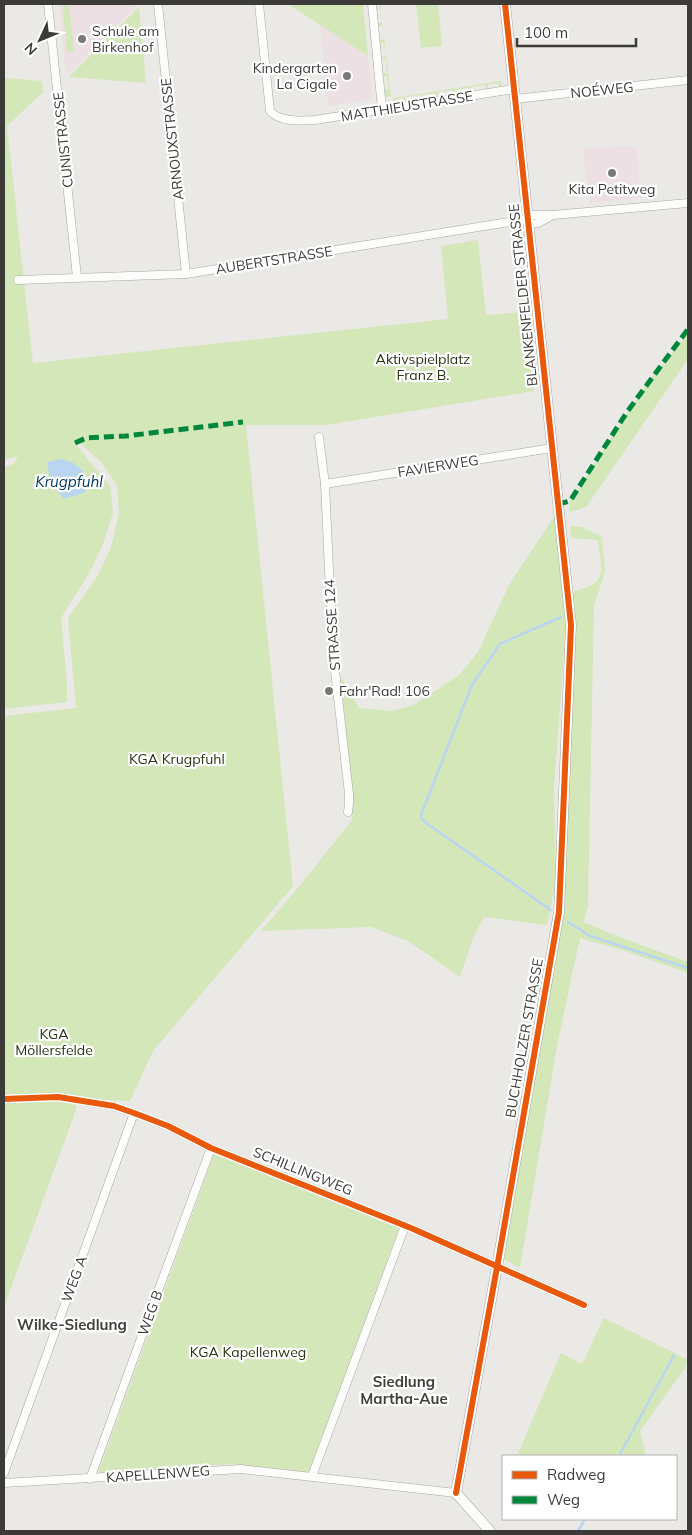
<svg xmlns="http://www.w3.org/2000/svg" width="692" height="1535" viewBox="0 0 692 1535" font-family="Mulish,sans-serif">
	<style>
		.education { fill: #ede0e5 }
		.green { fill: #d3e7b8 }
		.water { fill: #b9d5f2 }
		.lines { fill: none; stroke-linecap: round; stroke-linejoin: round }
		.stream { stroke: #b9d5f2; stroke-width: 2.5 }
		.minor-casing { stroke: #a7a6a4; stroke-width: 9 }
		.tertiary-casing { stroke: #a7a6a4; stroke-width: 11 }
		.minor { stroke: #fcfcfb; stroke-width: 8 }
		.tertiary { stroke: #fcfcfb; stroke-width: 10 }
		.quiet { stroke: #00873e; stroke-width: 5; stroke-dasharray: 10 5; stroke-linecap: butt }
		.cycleway-casing { stroke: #fff; stroke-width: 9 }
		.cycleway { stroke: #e8590c; stroke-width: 6 }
		.poi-dot { fill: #797875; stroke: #fff; stroke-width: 2 }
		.labels { text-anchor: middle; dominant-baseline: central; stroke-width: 4.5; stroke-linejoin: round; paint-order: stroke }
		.poi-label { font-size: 14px; fill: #3c3b38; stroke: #fff; text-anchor: start }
		.street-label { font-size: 14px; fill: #3c3b38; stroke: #fff }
		.park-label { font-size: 14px; fill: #273611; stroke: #fff }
		.water-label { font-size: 15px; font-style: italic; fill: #043864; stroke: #fff }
		.neighbourhood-label { font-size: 15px; font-weight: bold; fill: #403f3a; stroke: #fff }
	</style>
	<rect width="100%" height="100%" fill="#eae9e6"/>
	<g class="education">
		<polygon points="59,4 138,4 66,75"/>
		<polygon points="320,25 368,56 372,96 369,100 328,106"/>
		<polygon points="636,146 641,198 589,203 583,149"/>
	</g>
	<g class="green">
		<polygon points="62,4 69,4 74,52 67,52"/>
		<polygon points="288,4 363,4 368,56"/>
		<polygon points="380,4 391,96 384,97 384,90 389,89 387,76 382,76 382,73 387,73 386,59 381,59 380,57 386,56 384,43 379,43 379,40 384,39 383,26 377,26 377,23 382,23 381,9 376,10 376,7 380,6"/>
		<polygon points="416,4 438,4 442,46 421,48"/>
		<polygon points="139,7 146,83 69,77"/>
		<polygon points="4,78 42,81 43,92 7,126 33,363 448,319 441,246 478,240 486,315 525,312 534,391 326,425 246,425 293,886 153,1051 130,1101 59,1098 77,1107 4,1307 4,716 76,708 68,618 97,577 111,547 119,513 117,486 103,464 80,443 73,441 110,486 113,513 102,547 88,575 61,618 67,684 67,702 4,709 4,468 14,463 18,456 4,460"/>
		<polygon points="501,81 502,88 499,88 499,83 488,84 488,90 486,90 485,85 471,87 472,92 469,93 468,88 455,90 455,95 453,95 452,90 438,92 439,97 436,98 435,93 422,95 423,100 420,100 419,95 405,97 406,102 404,103 403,98 397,99 398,104 394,104 393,98"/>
		<polygon points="688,334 688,359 586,507 570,512 569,503 648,382"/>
		<polygon points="553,518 555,522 566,622 554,788 556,881 547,925 484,917 473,938 460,977 408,941 371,927 261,931 297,889 352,820 346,727 341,677 359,708 391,711 412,706 459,675 478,652 509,585"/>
		<path d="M 570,526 L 582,527 L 602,537 L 605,572 L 594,605 L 588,905 L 584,922 L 614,935 L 688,962 L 688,973 L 619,949 L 580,938 L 557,1046 L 520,1268 L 502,1258 L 558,933 L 572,595 L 574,591 C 610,584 601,568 598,540 L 571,538 Z"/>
		<polygon points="214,1154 399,1228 309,1474 229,1464 100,1474 98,1473"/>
		<polygon points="604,1318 688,1360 685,1368 640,1431 646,1456 517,1456 561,1353 582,1364"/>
	</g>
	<path class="water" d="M 60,459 L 72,462 L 83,471 L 86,492 L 64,499 C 54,489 47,476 48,462 Z"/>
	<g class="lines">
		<g class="stream">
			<polyline points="551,910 426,823 422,819 421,815 472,685 500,644 561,617"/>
			<polyline points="568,922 590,936 688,968"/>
			<polyline points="619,1456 674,1355"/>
			<polyline points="578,1531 585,1519"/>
		</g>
		<defs>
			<g id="minor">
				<polyline points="48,4 77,277"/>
				<polyline points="158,4 186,274"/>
				<path d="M 259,4 L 270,111 C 279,122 301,121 315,120 L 514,89"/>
				<polyline points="372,4 382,109"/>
				<polyline points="515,99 688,80"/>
				<polyline points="527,215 553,215 688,203"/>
				<polyline points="528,224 538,223 553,215"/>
				<polyline points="18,280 186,274 528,219"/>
				<polyline points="319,437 325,484 330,591 335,671 349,794 349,804 348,812"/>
				<polyline points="325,484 552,448"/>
				<polyline points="4,1099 58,1097 114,1106 134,1113 168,1126 211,1148 411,1228 584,1305"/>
				<polyline points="4,1473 134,1113"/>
				<polyline points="312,1476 405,1226"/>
				<polyline points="90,1479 157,1294 211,1148"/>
				<polyline points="4,1483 241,1469 456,1493"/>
			</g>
			<polyline id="tertiary" points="490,1531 456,1493 499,1256 559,912 571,625 505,4"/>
		</defs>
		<use href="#minor" class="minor-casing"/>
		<use href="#tertiary" class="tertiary-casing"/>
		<use href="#minor" class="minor"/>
		<use href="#tertiary" class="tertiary"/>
		<g class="quiet">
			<polyline points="75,443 86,438 126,436 243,422"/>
			<polyline points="558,504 570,501 627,412 688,329"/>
		</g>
		<defs>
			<g id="cycleway">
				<polyline points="4,1099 58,1097 114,1106 134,1113 168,1126 211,1148 411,1228 584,1305"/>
				<polyline points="456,1493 499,1256 559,912 571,625 505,4"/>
			</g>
		</defs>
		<use href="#cycleway" class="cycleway-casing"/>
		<use href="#cycleway" class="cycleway"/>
	</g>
	<g class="poi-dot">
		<circle cx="82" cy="39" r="5"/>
		<circle cx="347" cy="76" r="5"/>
		<circle cx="612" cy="173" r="5"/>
		<circle cx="329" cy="691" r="5"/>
	</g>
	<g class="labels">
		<g class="poi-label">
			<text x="92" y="31">Schule am<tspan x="92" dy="16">Birkenhof</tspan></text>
			<text x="337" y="68" text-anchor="end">Kindergarten<tspan x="337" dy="16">La Cigale</tspan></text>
			<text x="612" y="189" text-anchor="middle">Kita Petitweg</text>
			<text x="339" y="691">Fahr'Rad! 106</text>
		</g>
		<g class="street-label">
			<text transform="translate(602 90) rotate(-6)">NOÉWEG</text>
			<text transform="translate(407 106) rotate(-9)">MATTHIEUSTRASSE</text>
			<text transform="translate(172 139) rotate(-96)">ARNOUXSTRASSE</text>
			<text transform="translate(63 140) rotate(-96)">CUNISTRASSE</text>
			<text transform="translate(274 260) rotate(-9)">AUBERTSTRASSE</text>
			<text transform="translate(523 295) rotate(-96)">BLANKENFELDER STRASSE</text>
			<text transform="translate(438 466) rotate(-9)">FAVIERWEG</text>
			<text transform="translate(332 625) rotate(-94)">STRASSE 124</text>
			<text transform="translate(524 1038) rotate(-80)">BUCHHOLZER STRASSE</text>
			<text transform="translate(303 1171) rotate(22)">SCHILLINGWEG</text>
			<text transform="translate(74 1279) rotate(-70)">WEG A</text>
			<text transform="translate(150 1313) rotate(-70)">WEG B</text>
			<text transform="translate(158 1474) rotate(-4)">KAPELLENWEG</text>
		</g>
		<g class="park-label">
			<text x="423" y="359">Aktivspielplatz<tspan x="423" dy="16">Franz B.</tspan></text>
			<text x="177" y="759">KGA Krugpfuhl</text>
			<text x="54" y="1034">KGA<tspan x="54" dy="16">Möllersfelde</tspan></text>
			<text x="248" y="1352">KGA Kapellenweg</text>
		</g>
		<g class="water-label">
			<text x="69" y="481">Krugpfuhl</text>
		</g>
		<g class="neighbourhood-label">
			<text x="72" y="1324">Wilke-Siedlung</text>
			<text x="404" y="1381">Siedlung<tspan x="404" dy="17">Martha-Aue</tspan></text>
		</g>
	</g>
	<rect width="692" height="1535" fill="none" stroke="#3c3b38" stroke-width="10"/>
	<rect x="502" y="1455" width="175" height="65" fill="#ffffff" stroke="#b1b1af"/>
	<rect x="512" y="1471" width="25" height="8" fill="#e8590c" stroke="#b1b1af"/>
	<text x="547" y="1480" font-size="15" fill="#3c3b38">Radweg</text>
	<rect x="512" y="1496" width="25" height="8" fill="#00873e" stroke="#b1b1af"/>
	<text x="547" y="1505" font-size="15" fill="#3c3b38">Weg</text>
	<g transform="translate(40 40) rotate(226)" stroke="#ffffff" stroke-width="4" paint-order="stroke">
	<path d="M0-4L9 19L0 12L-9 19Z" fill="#3c3b38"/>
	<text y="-8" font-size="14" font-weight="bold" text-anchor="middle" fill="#3c3b38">N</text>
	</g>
	<path d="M517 38v8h119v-8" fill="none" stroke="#3c3b38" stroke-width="2.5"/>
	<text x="524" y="38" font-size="15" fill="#3c3b38" stroke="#ffffff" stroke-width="4" paint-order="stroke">100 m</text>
</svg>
